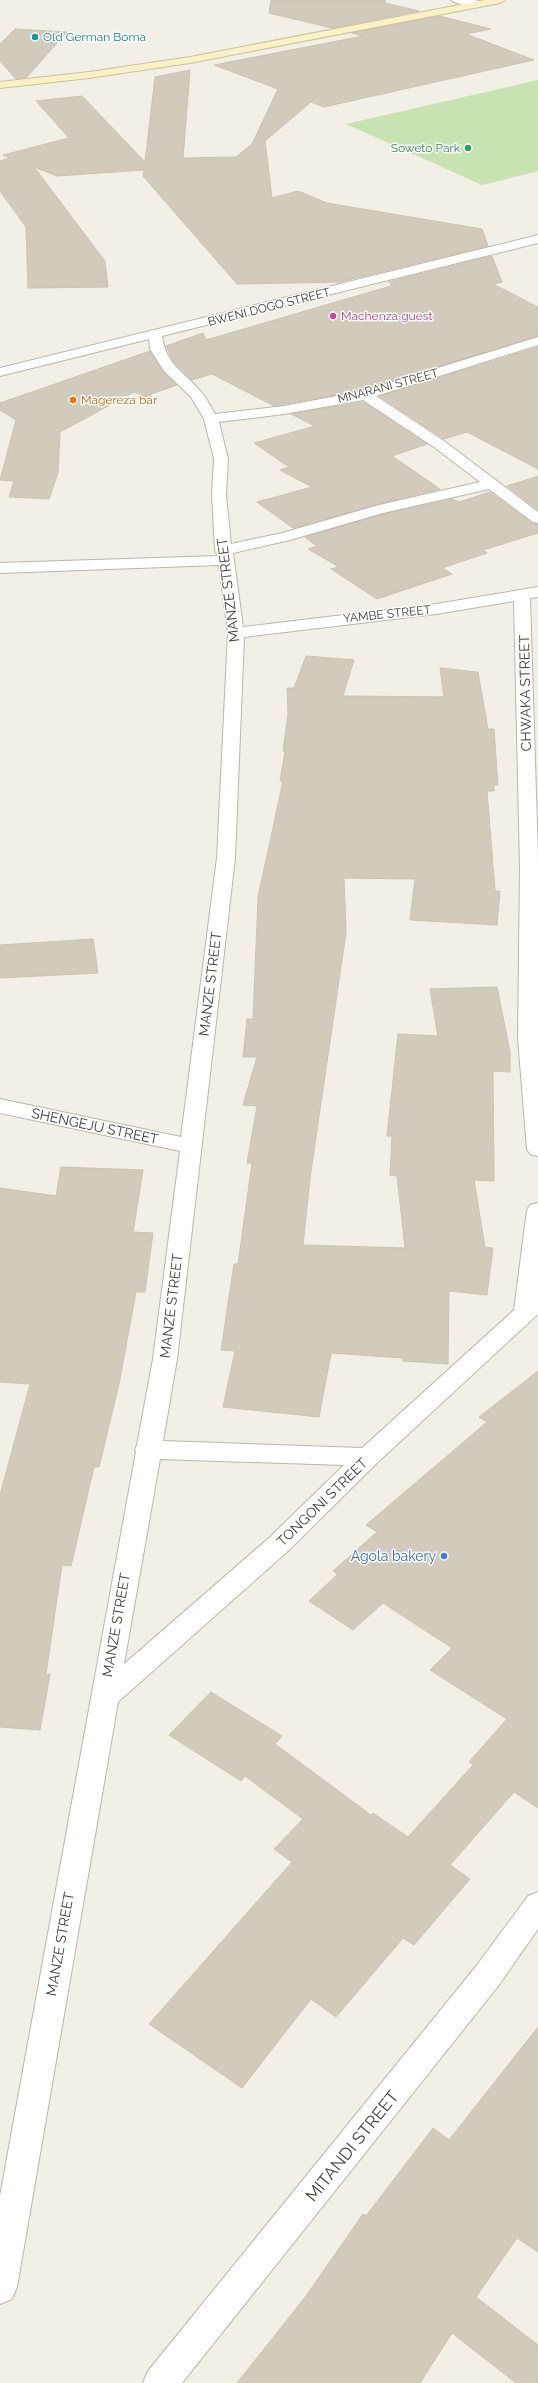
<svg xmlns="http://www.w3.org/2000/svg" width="538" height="2383" viewBox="0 0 538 2383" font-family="Raleway,sans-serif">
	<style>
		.green { fill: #c9e2b2 }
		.building { fill: #d2cbbd; stroke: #ccc3b0 }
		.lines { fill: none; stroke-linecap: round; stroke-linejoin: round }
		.street-casing { stroke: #bcb7aa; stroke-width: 2 }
		.secondary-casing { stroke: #cdc399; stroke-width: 2 }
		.street { fill: #fff; fill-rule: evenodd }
		.secondary { fill: #faf1c8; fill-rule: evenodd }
		.culture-dot { fill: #0f9aa8; stroke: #fff; stroke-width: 1.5 }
		.leisure-dot { fill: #2e9e5b; stroke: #fff; stroke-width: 1.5 }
		.hotel-dot { fill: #d1479c; stroke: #fff; stroke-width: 1.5 }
		.food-dot { fill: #e8710a; stroke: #fff; stroke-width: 1.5 }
		.shop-dot { fill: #3f7fe0; stroke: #fff; stroke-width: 1.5 }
		.labels { text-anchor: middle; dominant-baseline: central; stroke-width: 3; stroke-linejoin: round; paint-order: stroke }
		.far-culture-label { font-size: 12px; fill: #0d838f; stroke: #fff; text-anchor: start }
		.far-leisure-label { font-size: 12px; fill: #27864d; stroke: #fff; text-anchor: end }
		.far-street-label { font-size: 12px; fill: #443f36; stroke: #fff }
		.far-hotel-label { font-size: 12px; fill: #b23c85; stroke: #fff; text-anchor: start }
		.far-food-label { font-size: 12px; fill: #c56008; stroke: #fff; text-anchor: start }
		.street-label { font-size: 14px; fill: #443f36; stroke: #fff }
		.shop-label { font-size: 14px; fill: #366cbe; stroke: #fff; text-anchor: end }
		.near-street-label { font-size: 17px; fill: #443f36; stroke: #fff }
	</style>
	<rect width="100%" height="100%" fill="#f1efe6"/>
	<polygon class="green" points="538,80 538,171 482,185 346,124"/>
	<g class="building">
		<polygon points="271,0 385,0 385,3 419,11 332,28 269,13"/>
		<polygon points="439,16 491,29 466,34 534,60 324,107 311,102 265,141 272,198 298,191 327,203 482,229 488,246 340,282 237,284 143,176 144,170 57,176 34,167 105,261 108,287 28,288 26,227 0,191 0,161 10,158 3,155 69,138 36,101 82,96 145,162 155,77 190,70 183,158 236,157 252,144 278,89 214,65 363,36 352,33"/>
		<polygon points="15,29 67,32 26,78 16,79 0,61 0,44"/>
		<polygon points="492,256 502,282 493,284 538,307 538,336 363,390 274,406 212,374 192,380 173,361 166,346 203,333 206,340 391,286 391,282 388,282"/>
		<polygon points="538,347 538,469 467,432 444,439 379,396"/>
		<polygon points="150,351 163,372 177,385 151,394 151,400 134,392 60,432 58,473 49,499 9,497 14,481 0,480 16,420 0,410 0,403"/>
		<polygon points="363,402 427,444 392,456 440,489 379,504 293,528 257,502 312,487 280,470 289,467 254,443 315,426 291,414"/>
		<polygon points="538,476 538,510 507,486"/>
		<polygon points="490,492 532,523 538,524 538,533 483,550 487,553 442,568 452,574 377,599 331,569 339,567 308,549 317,546 305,537 383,514 453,499 459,502"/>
		<polygon points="306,656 354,660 343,696 444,697 440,668 478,672 488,729 494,729 498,785 494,785 494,791 487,791 495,891 500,891 497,925 410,920 415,879 344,878 346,933 310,1178 303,1245 405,1248 397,1176 390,1175 392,1136 387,1136 398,1034 438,1036 430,989 497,987 510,1052 510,1072 493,1071 494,1181 474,1180 485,1247 493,1248 487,1295 449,1291 448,1364 403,1361 403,1358 331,1353 319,1417 223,1407 235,1351 221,1350 234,1264 238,1264 252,1163 247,1163 257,1106 243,1105 257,1057 243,1057 247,1019 253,1019 258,897 283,781 280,781 285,752 283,751 288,714 287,688 294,688"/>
		<polygon points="93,939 98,973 0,978 0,945"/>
		<polygon points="61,1167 143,1170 133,1232 153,1233 145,1292 136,1292 119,1384 99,1467 94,1467 71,1566 62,1565 46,1674 50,1674 40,1730 0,1727 0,1495 30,1384 0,1382 0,1188 56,1196"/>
		<polygon points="538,1371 538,1808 514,1792 450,1865 470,1879 414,1945 403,1938 336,2017 311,1999 242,2088 149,2024 292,1862 274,1849 303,1819 245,1776 241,1781 169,1735 211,1692 282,1736 275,1744 371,1815 373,1813 408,1837 473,1765 469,1762 507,1719 430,1670 452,1648 383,1603 353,1630 309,1601 338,1574 333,1571 377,1532 366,1525 487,1422 479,1417"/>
		<polygon points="538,2027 538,2252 517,2238 476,2297 538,2345 538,2383 516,2383 452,2333 420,2383 237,2383 306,2296 363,2214 366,2216 433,2128 449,2140"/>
	</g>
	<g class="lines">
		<defs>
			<g id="street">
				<path d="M 451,0 L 475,0 L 487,4 C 481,9 457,5 451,0 Z"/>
				<path d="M 538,235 L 538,243 L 162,336 C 166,366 185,372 202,393 C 207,399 211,407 215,414 L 284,406 L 363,391 L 538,337 L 538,345 L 376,396 L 444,441 L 538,512 L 538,523 L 533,522 L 489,489 L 383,513 L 290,540 L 233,553 L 243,627 L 436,604 L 538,587 L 538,597 L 530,598 L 538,858 L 538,1156 L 530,1154 L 527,1149 L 518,1039 L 520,868 L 514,601 L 436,614 L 244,637 L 235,858 L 177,1359 L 163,1441 L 362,1448 L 514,1310 L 527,1210 L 530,1205 L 538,1203 L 538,1314 L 377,1463 L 288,1551 L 118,1702 L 17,2287 L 12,2299 L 0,2304 L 0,2196 L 136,1452 L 135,1450 L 137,1445 L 153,1359 L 180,1151 L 0,1113 L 0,1099 L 181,1137 L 217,858 L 228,633 L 219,565 L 0,573 L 0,563 L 218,556 L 215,550 L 212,495 L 214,459 L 204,419 L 191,397 L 164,371 L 150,349 L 149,339 L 0,376 L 0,368 ZM 363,400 L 434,447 L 480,482 L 379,505 L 282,533 L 231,544 L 226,495 L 228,459 L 219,422 L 284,414 ZM 160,1459 L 344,1465 L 270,1537 L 124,1664 Z"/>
				<polygon points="538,1892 538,1929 499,1985 182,2383 143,2383 148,2371 477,1965 528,1896"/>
			</g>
			<polygon id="secondary" points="485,0 505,0 500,3 190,63 89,78 0,88 0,82 89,72 190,57"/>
		</defs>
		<use href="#street" class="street-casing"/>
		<use href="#secondary" class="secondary-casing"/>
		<use href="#street" class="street"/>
		<use href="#secondary" class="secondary"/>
	</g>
	<circle class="culture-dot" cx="35" cy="37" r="4"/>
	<circle class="leisure-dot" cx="468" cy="148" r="4"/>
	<circle class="hotel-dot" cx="333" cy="316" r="4"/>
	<circle class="food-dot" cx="73" cy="400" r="4"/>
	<circle class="shop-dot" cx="444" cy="1556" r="4"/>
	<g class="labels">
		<g class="far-culture-label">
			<text x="43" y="37">Old German Boma</text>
		</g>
		<g class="far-leisure-label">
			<text x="460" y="148">Soweto Park</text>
		</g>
		<g class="far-street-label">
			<text transform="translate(269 307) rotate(-14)">BWENI DOGO STREET</text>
			<text transform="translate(388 386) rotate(-15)">MNARANI STREET</text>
			<text transform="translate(387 614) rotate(-6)">YAMBE STREET</text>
		</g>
		<g class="far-hotel-label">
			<text x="341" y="316">Machenza guest</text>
		</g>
		<g class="far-food-label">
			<text x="81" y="400">Magereza bar</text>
		</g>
		<g class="street-label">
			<text transform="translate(228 590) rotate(-97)">MANZE STREET</text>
			<text transform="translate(525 693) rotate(-91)">CHWAKA STREET</text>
			<text transform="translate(210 984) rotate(-83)">MANZE STREET</text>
			<text transform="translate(95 1126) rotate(12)">SHENGEJU STREET</text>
			<text transform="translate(171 1306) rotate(-83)">MANZE STREET</text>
			<text transform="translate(322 1502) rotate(-44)">TONGONI STREET</text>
			<text transform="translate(116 1625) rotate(-80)">MANZE STREET</text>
			<text transform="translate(60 1944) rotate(-80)">MANZE STREET</text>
		</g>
		<g class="shop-label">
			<text x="436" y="1556">Agola bakery</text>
		</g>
		<g class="near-street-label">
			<text transform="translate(352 2146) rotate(-51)">MITANDI STREET</text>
		</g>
	</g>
</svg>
